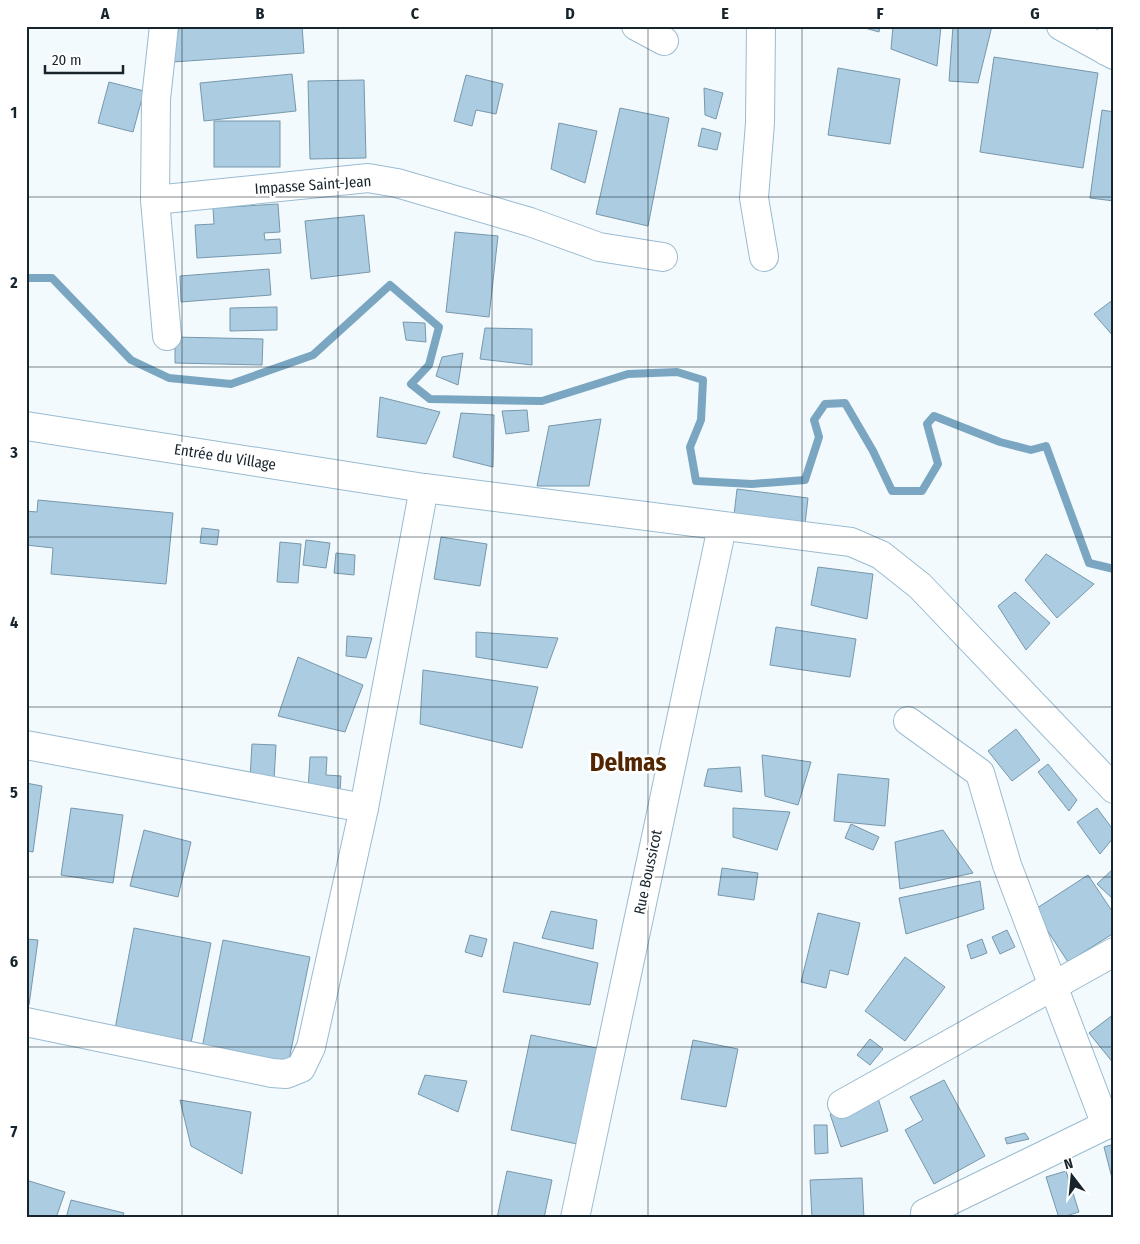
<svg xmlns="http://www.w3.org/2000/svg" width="1140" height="1244" viewBox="0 0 1140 1244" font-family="'Fira Sans Condensed',sans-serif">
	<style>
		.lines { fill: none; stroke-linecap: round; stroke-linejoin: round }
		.stream { stroke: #7aa6c2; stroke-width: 8 }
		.building { fill: #abcce1; stroke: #7797ab }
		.minor-casing { stroke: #9abbd0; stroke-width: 30 }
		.minor { stroke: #fff; stroke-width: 28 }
		.grid { fill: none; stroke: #17242c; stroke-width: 1; stroke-opacity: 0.55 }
		.labels { text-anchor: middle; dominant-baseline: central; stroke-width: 5; stroke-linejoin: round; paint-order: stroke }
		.street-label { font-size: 15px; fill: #17242c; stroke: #fff }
		.town-label { font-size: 25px; font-weight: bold; fill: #532602; stroke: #fff }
		.neatline { fill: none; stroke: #17242c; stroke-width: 2 }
		.grid-label { font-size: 16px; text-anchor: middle; font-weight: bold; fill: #17242c }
	</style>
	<rect width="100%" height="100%" fill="#f3fafe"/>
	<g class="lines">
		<polyline class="stream" points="26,278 52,278 131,360 169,378 231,384 313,355 390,285 439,327 429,365 411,384 430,399 542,401 628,374 677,372 703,380 701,420 690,447 696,481 752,484 805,480 819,437 814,420 825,404 845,403 873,451 892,491 922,491 938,464 927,424 934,416 1000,442 1031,450 1046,446 1089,563 1114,569"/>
	</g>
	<g class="building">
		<polygon points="179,26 302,26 304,53 173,62"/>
		<polygon points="858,26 880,26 879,32"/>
		<polygon points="893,26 941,26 937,66 891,49"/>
		<polygon points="953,26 992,26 978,83 949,81"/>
		<polygon points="994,57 1098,73 1083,168 980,152"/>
		<polygon points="838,68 900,79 890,144 828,135"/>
		<polygon points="292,74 296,111 204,121 200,83"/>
		<polygon points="466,75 503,84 496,114 476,110 472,126 454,121"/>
		<polygon points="364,80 366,158 310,159 308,81"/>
		<polygon points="109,82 144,91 133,132 98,123"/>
		<polygon points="704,88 723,93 716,119 705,115"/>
		<polygon points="620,108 669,118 648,226 596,214"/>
		<polygon points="1102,110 1114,112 1114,201 1090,198"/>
		<rect x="214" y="121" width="66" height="46"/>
		<polygon points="559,123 597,131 585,183 551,169"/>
		<polygon points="702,128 721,133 717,150 698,146"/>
		<polygon points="278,204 280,232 264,233 265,240 280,239 281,253 197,258 195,225 214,224 213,208"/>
		<polygon points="364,215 370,272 311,279 305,221"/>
		<polygon points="455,232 498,236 489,317 446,312"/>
		<polygon points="269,269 271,295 181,302 180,276"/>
		<polygon points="1114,299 1114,337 1094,314"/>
		<polygon points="277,307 277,330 230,331 230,308"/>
		<polygon points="403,322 425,323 426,342 406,340"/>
		<polygon points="485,328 532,329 532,365 480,359"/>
		<polygon points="175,337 263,339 262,365 175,363"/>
		<polygon points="463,353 458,385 436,376 442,357"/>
		<polygon points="380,397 440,412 426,444 377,437"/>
		<polygon points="527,410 529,431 506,434 502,411"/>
		<polygon points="461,413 494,415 493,467 453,457"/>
		<polygon points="601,419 589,486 537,486 549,426"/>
		<polygon points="737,489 808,498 805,524 734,515"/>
		<polygon points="38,500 173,513 166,584 51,574 53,548 26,545 26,511 37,512"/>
		<polygon points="202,528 219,530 217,545 200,543"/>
		<polygon points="441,537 487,544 480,586 434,579"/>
		<polygon points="306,540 330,543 326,568 303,565"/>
		<polygon points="280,542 301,544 298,583 277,582"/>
		<polygon points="336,553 355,555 354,575 334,573"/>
		<polygon points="1046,554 1094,584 1057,618 1025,580"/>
		<polygon points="818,567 873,574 867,619 811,605"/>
		<polygon points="1015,592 1050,623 1026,650 998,606"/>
		<polygon points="776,627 856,639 850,677 770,665"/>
		<polygon points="476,632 558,638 547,668 476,657"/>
		<polygon points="347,636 372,638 366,658 346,656"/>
		<polygon points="298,657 363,685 345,732 278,716"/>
		<polygon points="423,670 538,687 522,748 420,724"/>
		<polygon points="1016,729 1040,760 1012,781 988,751"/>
		<polygon points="252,744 276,745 274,780 250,778"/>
		<polygon points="762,755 811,762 798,805 765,796"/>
		<polygon points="310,757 327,757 326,775 341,776 340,792 308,791"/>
		<polygon points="1048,764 1077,800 1069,811 1038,772"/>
		<polygon points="740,767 742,792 704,786 708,769"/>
		<polygon points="838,774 889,779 885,826 834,821"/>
		<polygon points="26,783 42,786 33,852 26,851"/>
		<polygon points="71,808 123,815 113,883 61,875"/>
		<polygon points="733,808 790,812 777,850 733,837"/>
		<polygon points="1097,808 1114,831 1114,837 1100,854 1077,822"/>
		<polygon points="851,824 879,837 873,850 845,838"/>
		<polygon points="144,830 191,842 178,897 130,886"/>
		<polygon points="943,830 973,873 900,889 895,842"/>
		<polygon points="722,868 758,873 754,900 718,895"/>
		<polygon points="1114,868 1114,900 1097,884"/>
		<polygon points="1088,875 1114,914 1114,933 1068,962 1034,910"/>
		<polygon points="980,881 984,909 906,934 899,898"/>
		<polygon points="551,911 597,920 593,949 542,938"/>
		<polygon points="818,913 860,923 848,975 830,970 826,988 801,982"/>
		<polygon points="134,928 211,943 191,1043 115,1029"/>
		<polygon points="1007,930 1015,947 1000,954 992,937"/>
		<polygon points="470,935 487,939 482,957 465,952"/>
		<polygon points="26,939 38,940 29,1005 26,1004"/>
		<polygon points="982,939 987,953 971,959 967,945"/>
		<polygon points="223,940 310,957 288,1065 202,1048"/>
		<polygon points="514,942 598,963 590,1005 503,992"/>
		<polygon points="905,957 945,987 905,1041 865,1011"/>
		<polygon points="1114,1014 1114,1064 1089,1033"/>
		<polygon points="531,1035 597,1048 577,1144 511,1130"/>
		<polygon points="870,1039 883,1049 870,1065 857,1055"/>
		<polygon points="693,1040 738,1049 726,1107 681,1099"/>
		<polygon points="425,1075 467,1081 458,1112 418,1094"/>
		<polygon points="944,1080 985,1156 934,1184 905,1130 923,1120 910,1097"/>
		<polygon points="878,1098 888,1131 841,1147 830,1114"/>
		<polygon points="180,1100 251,1112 242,1174 191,1146"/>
		<polygon points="814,1125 827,1125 828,1153 815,1154"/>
		<polygon points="1025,1133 1029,1139 1007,1144 1005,1138"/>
		<polygon points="1114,1144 1114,1178 1112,1178 1104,1147"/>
		<polygon points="507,1171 552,1180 544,1218 497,1218"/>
		<polygon points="1066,1171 1079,1212 1059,1218 1046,1177"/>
		<polygon points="862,1178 864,1218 812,1218 810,1180"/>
		<polygon points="26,1180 65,1192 56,1218 26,1218"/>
		<polygon points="71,1200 124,1213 122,1218 66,1218"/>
	</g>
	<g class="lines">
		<defs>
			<g id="minor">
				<polyline points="164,26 156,99 155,200 368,178 397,183 530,222 599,247 663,257"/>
				<polyline points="636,26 664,41"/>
				<polyline points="761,26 760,123 754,198 764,257"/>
				<polyline points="1061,26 1114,55"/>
				<polyline points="1106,51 1114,26"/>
				<polyline points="155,200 167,336"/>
				<polyline points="26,426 424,488 851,542 881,555 920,586 1114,789"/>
				<polyline points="908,721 980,773 1007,865 1106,1125"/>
				<polyline points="26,745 364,808"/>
				<polyline points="26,1022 272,1073 286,1074 301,1068 311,1047 364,808 424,488"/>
				<polyline points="842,1104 1114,952"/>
				<polyline points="575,1218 722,527"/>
				<polyline points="925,1218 925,1213 1114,1121"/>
			</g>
		</defs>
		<use href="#minor" class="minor-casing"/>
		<use href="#minor" class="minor"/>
	</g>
	<path class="grid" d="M 182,26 L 182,1218M 338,26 L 338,1218M 492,26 L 492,1218M 648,26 L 648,1218M 802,26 L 802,1218M 958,26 L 958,1218M 26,197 L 1114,197M 26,367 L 1114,367M 26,537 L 1114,537M 26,707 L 1114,707M 26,877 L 1114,877M 26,1047 L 1114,1047"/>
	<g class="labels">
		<g class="street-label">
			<text transform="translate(313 185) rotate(-4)">Impasse Saint-Jean</text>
			<text transform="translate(225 457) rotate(9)">Entrée du Village</text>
			<text transform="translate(648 872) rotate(-78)">Rue Boussicot</text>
		</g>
		<g class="town-label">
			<text x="628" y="763">Delmas</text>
		</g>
	</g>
	<rect width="1140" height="1244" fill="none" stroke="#ffffff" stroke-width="55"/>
	<g transform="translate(1072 1176) rotate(344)" stroke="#ffffff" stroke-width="4" paint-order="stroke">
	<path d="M0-4L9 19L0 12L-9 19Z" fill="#17242c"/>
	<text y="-8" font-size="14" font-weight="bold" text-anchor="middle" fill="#17242c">N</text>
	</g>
	<path d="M45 65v8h78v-8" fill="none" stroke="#17242c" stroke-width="2.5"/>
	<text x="52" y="65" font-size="15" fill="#17242c" stroke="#ffffff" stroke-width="4" paint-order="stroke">20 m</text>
	<rect x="28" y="28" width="1084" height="1188" class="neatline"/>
	<g class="grid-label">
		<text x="105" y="19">A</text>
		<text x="260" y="19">B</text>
		<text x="415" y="19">C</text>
		<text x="570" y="19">D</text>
		<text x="725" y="19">E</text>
		<text x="880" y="19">F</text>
		<text x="1035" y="19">G</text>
		<text x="14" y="118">1</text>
		<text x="14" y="288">2</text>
		<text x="14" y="458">3</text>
		<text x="14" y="628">4</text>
		<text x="14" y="798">5</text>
		<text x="14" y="967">6</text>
		<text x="14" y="1137">7</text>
	</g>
</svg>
